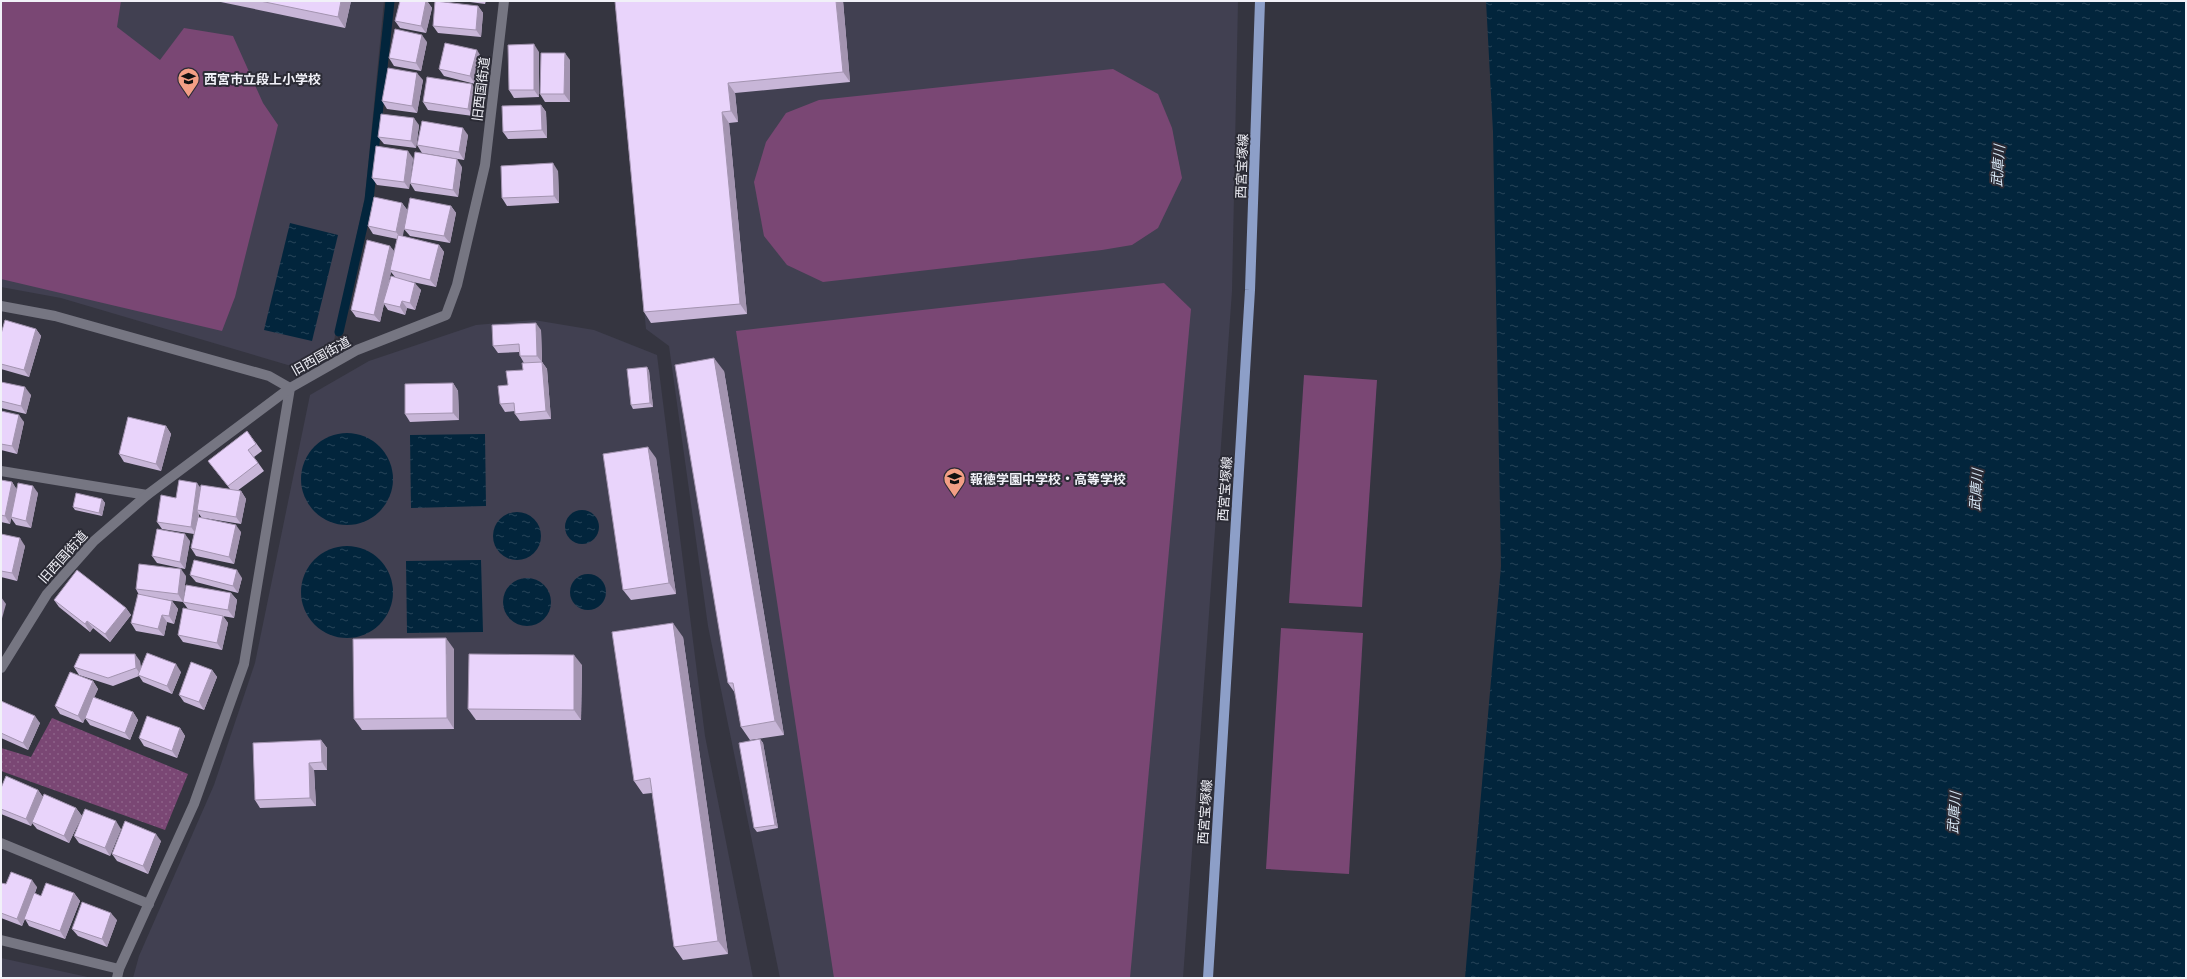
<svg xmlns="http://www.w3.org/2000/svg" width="2187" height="979" viewBox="0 0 2187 979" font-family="Raleway,'Noto Sans JP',sans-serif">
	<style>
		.built { fill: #414051 }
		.green { fill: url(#green-dots) }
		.pitch { fill: #7a4774 }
		.water { fill: url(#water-ripples) }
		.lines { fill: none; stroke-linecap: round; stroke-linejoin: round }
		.stream { stroke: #02253c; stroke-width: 9 }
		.minor { stroke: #767682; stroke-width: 10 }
		.major { stroke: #8d9fc8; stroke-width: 10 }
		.wall { fill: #c8b6d8; fill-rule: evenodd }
		.shaded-wall { fill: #a394b0 }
		.building { fill: #e9d4fb; stroke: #a394b0 }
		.labels { text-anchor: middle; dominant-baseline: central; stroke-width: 4; stroke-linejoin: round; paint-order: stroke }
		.poi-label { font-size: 13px; font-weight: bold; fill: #f1f1f8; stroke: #2b2b35; text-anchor: start }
		.street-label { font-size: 13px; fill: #f1f1f8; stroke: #2b2b35 }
		.water-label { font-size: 14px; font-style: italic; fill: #d6e6f4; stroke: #2b2b35 }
	</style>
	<defs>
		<pattern id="green-dots" width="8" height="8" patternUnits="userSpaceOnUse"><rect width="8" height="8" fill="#7a4774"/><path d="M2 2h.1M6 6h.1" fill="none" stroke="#8d6289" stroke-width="1.8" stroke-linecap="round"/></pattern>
		<pattern id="water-ripples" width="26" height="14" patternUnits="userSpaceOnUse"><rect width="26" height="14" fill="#02253c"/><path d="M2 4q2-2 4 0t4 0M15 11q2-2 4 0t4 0" fill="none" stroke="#274559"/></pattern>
	</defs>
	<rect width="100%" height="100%" fill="#353540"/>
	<g class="built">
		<polygon points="1,1 384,1 365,197 333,345 298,368 61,298 1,287"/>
		<polygon points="615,1 1238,1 1232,291 1183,978 780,978 708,626 669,346 646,329"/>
		<polygon points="534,320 594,330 657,355 705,736 753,978 133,978 139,956 214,785 255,663 310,395 369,361 476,325"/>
		<polygon points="1,958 92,978 1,978"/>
	</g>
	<polygon class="green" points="52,718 188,774 165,830 1,771 1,748 31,757"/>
	<g class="pitch">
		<polygon points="1,1 121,1 117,27 160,60 184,28 233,36 263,103 278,125 235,297 222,331 1,279"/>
		<polygon points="1113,69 1158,94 1172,128 1182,178 1158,228 1132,245 1102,250 823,282 787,265 764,236 754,182 766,142 786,113 819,100"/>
		<polygon points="1164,283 1191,309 1130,978 834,978 736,331"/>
		<polygon points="1304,375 1377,380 1362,607 1289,603"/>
		<polygon points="1281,628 1363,633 1349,874 1266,869"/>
	</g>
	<g class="water">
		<polygon points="1486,1 2186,1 2186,978 1465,978 1501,566 1493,132"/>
		<polygon points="290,223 338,235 312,341 264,330"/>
		<circle cx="347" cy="479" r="46"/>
		<polygon points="485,434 486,506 411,508 410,435"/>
		<circle cx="582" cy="527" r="17"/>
		<circle cx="517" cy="536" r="24"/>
		<circle cx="347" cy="592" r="46"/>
		<polygon points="481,560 483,632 407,633 406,561"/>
		<circle cx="588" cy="592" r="18"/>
		<circle cx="527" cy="602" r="24"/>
	</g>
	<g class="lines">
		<polyline class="stream" points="339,332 369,200 390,1"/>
		<g class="minor">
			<polyline points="1,306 55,316 269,376 290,388 244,664 194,804 119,969 117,978"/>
			<polyline points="1,471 147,495"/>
			<polyline points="1,668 47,594 94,541 147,495 290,388 357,350 446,315 457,285 485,165 504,1"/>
			<polyline points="1,843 149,904"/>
			<polyline points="1,940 119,969"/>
		</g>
		<polyline class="major" points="1208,978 1250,290 1260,1"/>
	</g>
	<g class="wall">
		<polygon points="216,1 351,1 345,28"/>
		<polygon points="400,1 427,1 432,8 426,33 400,28 395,21"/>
		<polygon points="469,1 486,1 485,4 470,2"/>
		<polygon points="615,1 843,1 850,82 735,93 738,122 729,123 747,314 651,323 644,312"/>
		<polygon points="478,6 483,13 481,37 438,33 433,26"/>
		<polygon points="427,42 421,71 394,66 389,58"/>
		<polygon points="539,52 539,97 514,98 509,90"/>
		<polygon points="482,58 475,84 444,76 439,69"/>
		<polygon points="570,60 570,102 545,102 540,94"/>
		<polygon points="423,80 417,113 387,109 382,101"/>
		<polygon points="477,92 473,116 428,110 423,102"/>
		<polygon points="541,105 546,112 547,138 508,139 503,132"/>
		<polygon points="419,125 416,148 384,144 378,137"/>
		<polygon points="468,135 464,160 422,153 417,145"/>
		<polygon points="413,158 409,189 377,185 372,178"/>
		<polygon points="462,167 458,197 415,191 410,183"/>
		<polygon points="558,171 559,203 507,206 502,198"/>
		<path d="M 402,203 L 408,211 L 402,236 L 439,245 L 444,252 L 436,287 L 408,281 L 421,290 L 415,310 L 407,308 L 405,315 L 388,310 L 384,304 L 380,322 L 356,317 L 351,310 L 394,252 L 397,239 L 373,234 L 368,226 ZM 391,272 L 395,277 L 389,280 Z"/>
		<polygon points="451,206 456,213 450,243 410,236 404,229"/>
		<polygon points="36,329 41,336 29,377 1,369 1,334"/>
		<polygon points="541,330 542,362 547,369 551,419 520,421 515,414 515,411 505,412 500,404 508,385 523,370 524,363 520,356 519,352 498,353 493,346"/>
		<polygon points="647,367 649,371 653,407 633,409 631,405"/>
		<polygon points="724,371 784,735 750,740 741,727 735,693 728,683"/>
		<polygon points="1,382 31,395 26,414 1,408"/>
		<polygon points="453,383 458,391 459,420 410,422 405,414"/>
		<polygon points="1,411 24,422 17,454 1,450"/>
		<polygon points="166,426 171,434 161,471 124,462 119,454"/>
		<path d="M 247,431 L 262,451 L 254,457 L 264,471 L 237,491 L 241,491 L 246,499 L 241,524 L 204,518 L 241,532 L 234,564 L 196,556 L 191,548 L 194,534 L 162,529 L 157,522 L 176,498 L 200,487 L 230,489 L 208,461 ZM 199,514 L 202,518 L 199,517 Z"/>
		<polygon points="656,458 676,594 631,600 623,590"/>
		<polygon points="1,480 12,482 17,490 38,493 31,528 16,525 11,518 10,524 1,522"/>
		<polygon points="102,499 105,503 102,516 75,510 73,507"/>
		<polygon points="1,534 25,546 17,581 1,577"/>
		<polygon points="190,541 185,569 157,563 152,556"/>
		<polygon points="190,575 242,578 238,593 196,582"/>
		<polygon points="186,576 183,602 161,599 172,601 178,609 174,624 167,622 164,636 136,631 131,623 139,595 136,589"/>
		<polygon points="231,593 237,600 234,618 211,614 223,616 228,623 222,650 183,642 178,635 188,609 183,602"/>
		<polygon points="54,600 126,608 131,615 110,642 93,628 90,632 59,607"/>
		<polygon points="683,637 728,954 683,960 674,947 652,793 643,794 634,781"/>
		<polygon points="454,649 454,729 362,730 354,719"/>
		<polygon points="140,661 141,669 181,672 172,694 143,682 139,676 113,686 79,675 74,667"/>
		<polygon points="582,665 581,720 476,720 468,709"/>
		<polygon points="212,670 217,677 204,710 184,702 179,695"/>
		<polygon points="93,681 98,689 94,697 133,712 138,720 130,740 90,725 85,718 83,723 60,714 55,706"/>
		<polygon points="1,701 40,723 28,750 1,738"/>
		<polygon points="180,728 185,736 177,758 144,746 139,738"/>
		<polygon points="760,739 763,743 778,828 757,832 754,828"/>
		<polygon points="321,740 327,748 327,770 314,770 316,806 260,808 255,800"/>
		<polygon points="1,788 38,790 43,797 76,808 82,816 69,843 37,829 32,823 31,826 1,814"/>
		<polygon points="121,829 110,856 79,843 74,836"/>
		<polygon points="161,841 148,874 117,861 112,854"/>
		<polygon points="1,883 6,884 37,887 35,893 41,896 74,893 80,901 65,939 29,926 25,919 22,926 1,918"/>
		<polygon points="117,920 107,947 78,936 72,929"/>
	</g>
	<g class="shaded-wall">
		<polygon points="341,1 351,1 345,28 338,17"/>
		<polygon points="426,1 427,1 432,8 426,33 421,26"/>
		<polygon points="836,1 843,1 850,82 843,72"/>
		<polygon points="478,6 483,13 481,37 476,30"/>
		<polygon points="422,35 427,42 421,71 416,63"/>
		<polygon points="534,44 539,52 539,97 534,90"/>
		<polygon points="477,50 482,58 475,84 470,76"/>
		<polygon points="565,53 570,60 570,102 564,94"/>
		<polygon points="417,73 423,80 417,113 412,106"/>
		<polygon points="728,83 735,93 738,122 731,111"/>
		<polygon points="472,84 477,92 473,116 468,109"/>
		<polygon points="541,105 546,112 547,138 542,130"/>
		<polygon points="722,112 729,123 747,314 740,304"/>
		<polygon points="414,118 419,125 416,148 411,141"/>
		<polygon points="463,128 468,135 464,160 459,152"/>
		<polygon points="408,151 413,158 409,189 404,182"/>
		<polygon points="457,159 462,167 458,197 453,190"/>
		<polygon points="553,163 558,171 559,203 554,196"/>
		<polygon points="402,203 408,211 402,240 396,232"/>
		<polygon points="451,206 456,213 450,243 444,236"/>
		<polygon points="439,245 444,252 436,287 430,280"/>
		<polygon points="390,246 396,253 390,270 391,272 384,303 383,303 384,304 380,322 374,315"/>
		<polygon points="415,283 421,290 415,310 410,303"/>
		<polygon points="402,301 407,308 405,315 400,307"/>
		<polygon points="536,323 541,330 542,362 547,369 551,419 546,411 542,362 537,356"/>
		<polygon points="36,329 41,336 29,377 24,370"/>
		<polygon points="714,358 724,371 784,735 775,721"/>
		<polygon points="647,367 649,371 653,407 650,403"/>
		<polygon points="453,383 458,391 459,420 453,413"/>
		<polygon points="25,387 31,395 26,414 21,406"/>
		<polygon points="19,415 24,422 17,454 12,446"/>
		<polygon points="166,426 171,434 161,471 156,464"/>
		<polygon points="648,447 656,458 676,594 669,583"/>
		<polygon points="12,482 17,490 10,524 5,516"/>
		<polygon points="197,483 203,491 197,510 199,514 196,534 191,527"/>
		<polygon points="33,486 38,493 31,528 26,521"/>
		<polygon points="241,491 246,499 241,524 236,517"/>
		<polygon points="102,499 105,503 102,516 99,513"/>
		<polygon points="236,525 241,532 234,564 229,557"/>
		<polygon points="185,534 190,541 185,569 180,562"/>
		<polygon points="20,538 25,546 17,581 12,573"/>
		<polygon points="181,569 186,576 183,602 178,594"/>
		<polygon points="237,570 242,578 238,593 233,586"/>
		<polygon points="231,593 237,600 234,618 228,610"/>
		<polygon points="1,597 6,604 1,622"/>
		<polygon points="172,601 178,609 174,624 169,616"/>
		<polygon points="126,608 131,615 110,642 105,634"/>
		<polygon points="162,615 167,622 164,636 158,629"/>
		<polygon points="223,616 228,623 222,650 217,643"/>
		<polygon points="87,621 93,628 90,632 85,624"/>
		<polygon points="673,623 683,637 728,954 718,941"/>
		<polygon points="446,638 454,649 454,729 447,718"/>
		<polygon points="135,654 140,661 141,675 136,668"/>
		<polygon points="574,655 582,665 581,720 574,710"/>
		<polygon points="176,664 181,672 172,694 167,686"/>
		<polygon points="212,670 217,677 204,710 199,702"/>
		<polygon points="93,681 98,689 83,723 78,716"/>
		<polygon points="133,712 138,720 130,740 125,733"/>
		<polygon points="35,716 40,723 28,750 23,743"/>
		<polygon points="180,728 185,736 177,758 172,751"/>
		<polygon points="760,739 763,743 778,828 775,825"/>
		<polygon points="321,740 327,748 327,770 322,762"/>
		<polygon points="309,763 314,770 316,806 310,798"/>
		<polygon points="38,790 43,797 31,826 26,819"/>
		<polygon points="76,808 82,816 69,843 64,836"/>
		<polygon points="116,821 121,829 110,856 105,848"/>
		<polygon points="156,834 161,841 148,874 143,866"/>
		<polygon points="32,880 37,887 22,926 17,919"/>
		<polygon points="74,893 80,901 65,939 60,931"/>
		<polygon points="111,913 117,920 107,947 102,939"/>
	</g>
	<g class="building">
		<polygon points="260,1 341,1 338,17"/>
		<polygon points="400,1 426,1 421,26 395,21"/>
		<polygon points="435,1 478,6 476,30 433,26"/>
		<polygon points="615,1 836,1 843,72 728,83 731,111 722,112 740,304 644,312"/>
		<polygon points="395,29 422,35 416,63 389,58"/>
		<polygon points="445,43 477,50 470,76 439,69"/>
		<polygon points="534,44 534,90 509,90 508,45"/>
		<polygon points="541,53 565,53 564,94 540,94"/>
		<polygon points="388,68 417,73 412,106 382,101"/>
		<polygon points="427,77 472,84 468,109 423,102"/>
		<polygon points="541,105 542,130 503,132 502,106"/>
		<polygon points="381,114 414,118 411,141 378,137"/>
		<polygon points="422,121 463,128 459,152 417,145"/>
		<polygon points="376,146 408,151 404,182 372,178"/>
		<polygon points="415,152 457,159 453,190 410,183"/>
		<polygon points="553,163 554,196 502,198 501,166"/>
		<polygon points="374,197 402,203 396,232 368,226"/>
		<polygon points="410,198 451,206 444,236 404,229"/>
		<polygon points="398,235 439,245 430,280 390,270"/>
		<polygon points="367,240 390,246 374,315 351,310"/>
		<polygon points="391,276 415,283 410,303 402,301 400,307 383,303"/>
		<polygon points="5,320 36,329 24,370 1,364 1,334"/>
		<polygon points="536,323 537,356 520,356 519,344 493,346 492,325"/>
		<polygon points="714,358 775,721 741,727 733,683 728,683 675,365"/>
		<polygon points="542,362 546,411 515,414 514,403 500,404 498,386 508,385 506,371 523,370 522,363"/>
		<polygon points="647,367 650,403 631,405 627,369"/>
		<polygon points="1,382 25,387 21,406 1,401"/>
		<polygon points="453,383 453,413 405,414 405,384"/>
		<polygon points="1,411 19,415 12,446 1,444"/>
		<polygon points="128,417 166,426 156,464 119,454"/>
		<polygon points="247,431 256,444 248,450 258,463 228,486 208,461"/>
		<polygon points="648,447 669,583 623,590 603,454"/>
		<polygon points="1,480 12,482 5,516 1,515"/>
		<polygon points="179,480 197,483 191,527 157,522 161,495 176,498"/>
		<polygon points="18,483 33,486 26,521 11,517"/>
		<polygon points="201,485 241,491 236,517 197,510"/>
		<polygon points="76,493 102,499 99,513 73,507"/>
		<polygon points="198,517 236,525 229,557 191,548"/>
		<polygon points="157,529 185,534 180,562 152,556"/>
		<polygon points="1,534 20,538 12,573 1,571"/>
		<polygon points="194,560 237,570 233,586 190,575"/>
		<polygon points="139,564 181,569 178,594 136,589"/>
		<polygon points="77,570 126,608 105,634 87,621 85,624 54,600"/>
		<polygon points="186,585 231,593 228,610 183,602"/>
		<polygon points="138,594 172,601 169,616 162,615 158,629 131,623"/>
		<polygon points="183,608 223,616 217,643 178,635"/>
		<polygon points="673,623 718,941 674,947 650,778 634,781 612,632"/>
		<polygon points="446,638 447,718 354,719 353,639"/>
		<polygon points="147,653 176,664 167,686 138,675"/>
		<polygon points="80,654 135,654 136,668 108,678 74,667"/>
		<polygon points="469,654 574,655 574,710 468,709"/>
		<polygon points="191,662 212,670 199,702 179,695"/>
		<polygon points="70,672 93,681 78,716 55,706"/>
		<polygon points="93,697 133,712 125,733 85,718"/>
		<polygon points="1,701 35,716 23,743 1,733"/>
		<polygon points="147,716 180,728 172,751 139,738"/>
		<polygon points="760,739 775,825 754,828 739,743"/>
		<polygon points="321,740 322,762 309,763 310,798 255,800 253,743"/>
		<polygon points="6,776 38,790 26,819 1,809 1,788"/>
		<polygon points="44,794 76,808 64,836 32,822"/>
		<polygon points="85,809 116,821 105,848 74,836"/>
		<polygon points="125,821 156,834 143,866 112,854"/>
		<polygon points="11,872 32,880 17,919 1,913 1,883 6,884"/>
		<polygon points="46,883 74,893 60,931 24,919 34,893 41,896"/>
		<polygon points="82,902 111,913 102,939 72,929"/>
	</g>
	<defs>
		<symbol id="school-pin" viewBox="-11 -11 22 30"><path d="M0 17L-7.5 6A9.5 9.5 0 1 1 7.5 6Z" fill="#f39f85" stroke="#2b2b35"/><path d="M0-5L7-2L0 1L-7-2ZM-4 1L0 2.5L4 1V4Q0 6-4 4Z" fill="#111"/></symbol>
	</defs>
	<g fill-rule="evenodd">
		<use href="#school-pin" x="176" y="66" width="25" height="34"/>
		<use href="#school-pin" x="942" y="466" width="25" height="34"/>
	</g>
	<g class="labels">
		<g class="poi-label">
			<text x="204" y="79">西宮市立段上小学校</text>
			<text x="970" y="479">報徳学園中学校・高等学校</text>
		</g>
		<g class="street-label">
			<text transform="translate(481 89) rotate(-83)">旧西国街道</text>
			<text transform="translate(1242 166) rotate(-88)">西宮宝塚線</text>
			<text transform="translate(321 356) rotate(-29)">旧西国街道</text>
			<text transform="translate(1225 489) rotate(-86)">西宮宝塚線</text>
			<text transform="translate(63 557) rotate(-48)">旧西国街道</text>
			<text transform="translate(1205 812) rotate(-86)">西宮宝塚線</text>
		</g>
		<g class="water-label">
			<text transform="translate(1998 166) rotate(-86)">武庫川</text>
			<text transform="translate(1976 490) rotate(-86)">武庫川</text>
			<text transform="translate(1954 813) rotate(-86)">武庫川</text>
		</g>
	</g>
	<rect width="2187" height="979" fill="none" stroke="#f1f1f8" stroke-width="4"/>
</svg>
